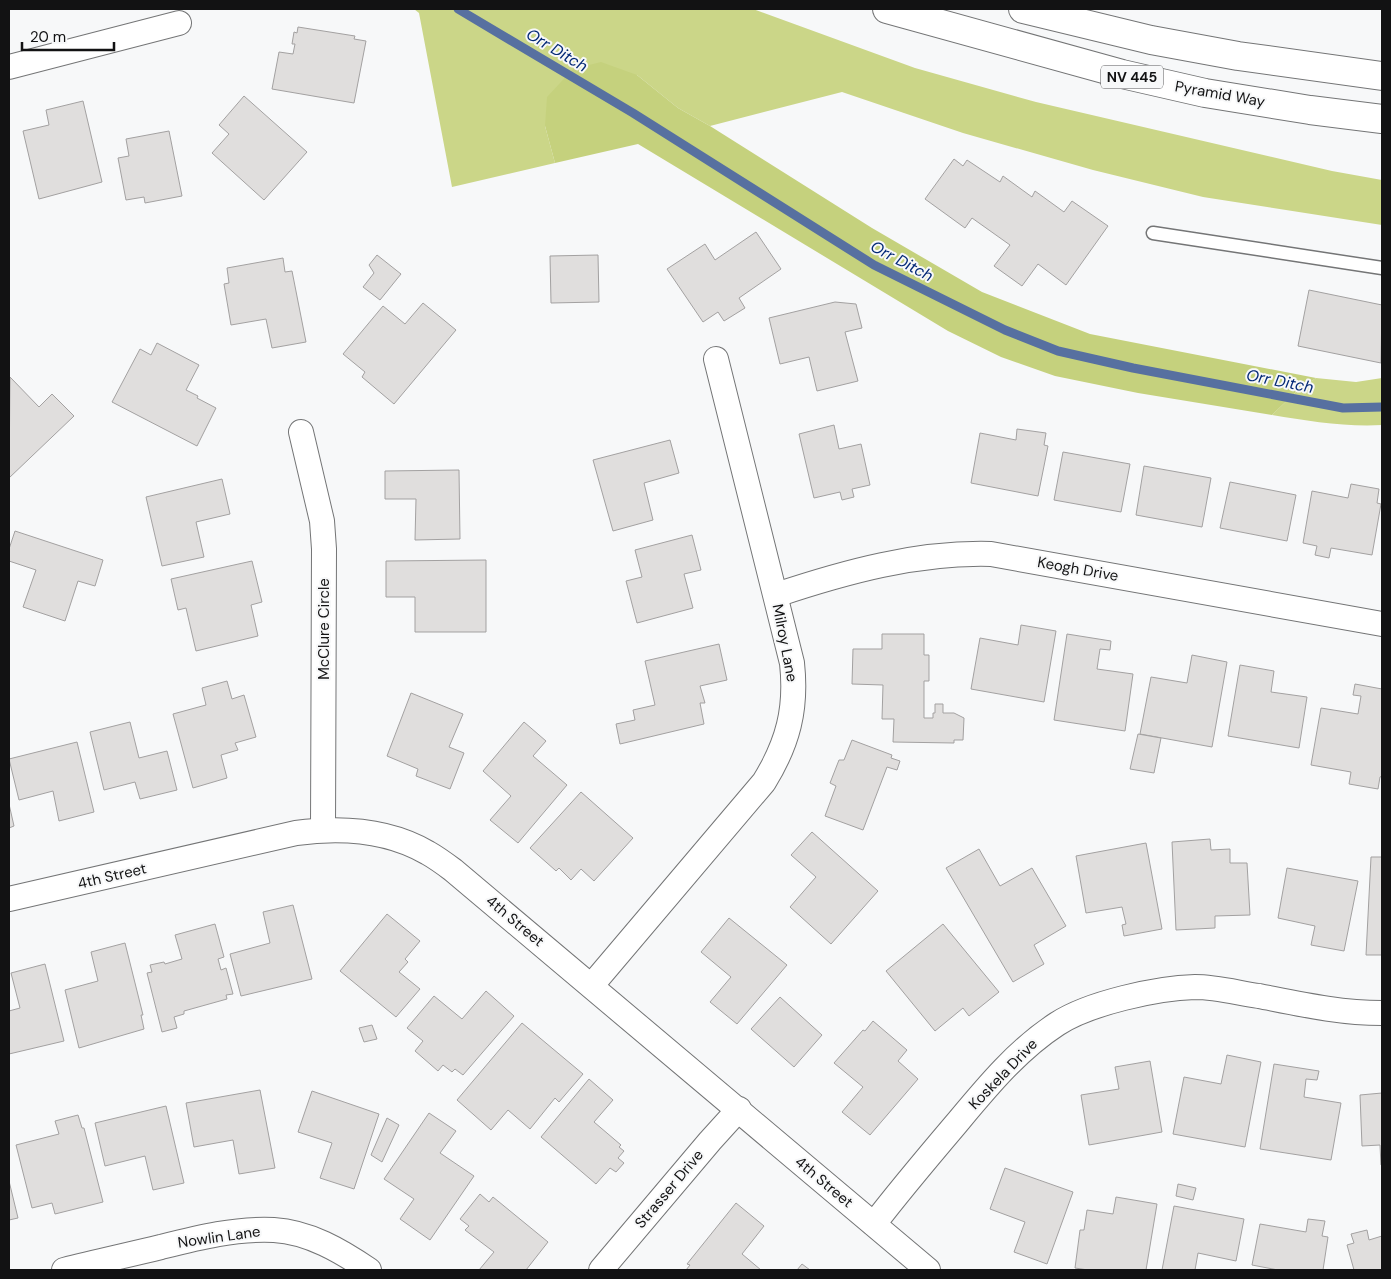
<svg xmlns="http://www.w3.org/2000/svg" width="1391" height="1279" viewBox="0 0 1391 1279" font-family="'DM Sans',sans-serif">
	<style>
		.green { fill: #cbd688 }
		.forest { fill: #c5d17d }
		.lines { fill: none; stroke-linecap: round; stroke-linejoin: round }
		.stream { stroke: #5770a0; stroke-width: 9 }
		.building { fill: #e0dedd; stroke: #a3a1a1 }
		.lane-casing { stroke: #747576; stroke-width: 15 }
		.street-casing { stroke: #747576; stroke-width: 26 }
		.primary-casing { stroke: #747576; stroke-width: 30 }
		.lane { stroke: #fff; stroke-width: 12 }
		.street { stroke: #fff; stroke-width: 24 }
		.primary { stroke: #fff; stroke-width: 28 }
		.labels { text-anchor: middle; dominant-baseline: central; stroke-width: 4; stroke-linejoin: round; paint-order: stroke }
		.shield { fill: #f7f8f9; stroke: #575758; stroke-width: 1 }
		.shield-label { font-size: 14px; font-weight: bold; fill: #121213 }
		.street-label { font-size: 15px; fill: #121213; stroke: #f7f8f9 }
		.water-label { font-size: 16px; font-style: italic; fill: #042976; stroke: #f7f8f9 }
	</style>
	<rect width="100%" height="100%" fill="#f7f8f9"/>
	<g class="green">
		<polygon points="414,9 753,9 915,68 1036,102 1332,171 1382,180 1382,225 1203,197 1093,170 963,133 842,92 710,126 678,108 637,75 545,126 555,163 452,187 419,13"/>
		<path d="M 1316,378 L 1356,382 L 1382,378 L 1382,425 C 1345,427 1308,421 1272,415 L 1298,390 Z"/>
	</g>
	<polygon class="forest" points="601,62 637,75 678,108 710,126 872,228 982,292 1090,334 1316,378 1298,390 1272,415 1138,393 1055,376 1001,357 948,331 638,144 555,163 545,126 547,97 573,69"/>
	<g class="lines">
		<polyline class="stream" points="458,9 633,113 874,265 1005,330 1058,351 1133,368 1343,408 1382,407"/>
	</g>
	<g class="building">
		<polygon points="298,27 355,36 354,39 366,41 354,103 272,89 279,52 293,54 295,44 292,44 294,32 297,33"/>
		<polygon points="244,96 307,152 264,200 212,153 229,134 219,125"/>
		<polygon points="83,101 102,182 39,199 23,131 49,125 46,110"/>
		<polygon points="169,131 182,196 145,203 144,197 126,200 118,158 129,156 126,139"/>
		<polygon points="954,159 963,166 967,160 1000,182 1003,176 1032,197 1035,191 1064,212 1072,201 1108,226 1066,285 1038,264 1022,286 994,266 1010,245 972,218 965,228 925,199"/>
		<polygon points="756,232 781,269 739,298 745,308 724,321 718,312 703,322 667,269 705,244 715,260"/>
		<polygon points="377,255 401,274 380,300 363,287 374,273 369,265"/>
		<polygon points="598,255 599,302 551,303 550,256"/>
		<polygon points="283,258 285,272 292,271 306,342 272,348 266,319 231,325 224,284 229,283 227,268"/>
		<polygon points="1309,290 1382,305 1381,363 1298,346"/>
		<polygon points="835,302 856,304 862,328 845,332 858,381 817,391 809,357 780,364 769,318"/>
		<polygon points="423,303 456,330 394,404 362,377 365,372 343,354 383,306 405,324"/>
		<polygon points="157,343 199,365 186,390 198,396 197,398 216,408 197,446 112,402 140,349 151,355"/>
		<polygon points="10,377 39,407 52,394 74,416 9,478"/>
		<polygon points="834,425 839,449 861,444 870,485 852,489 854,497 842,500 840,492 814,498 799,434"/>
		<polygon points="1017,429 1046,433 1044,445 1048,446 1038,496 971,483 980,433 1016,440"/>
		<polygon points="670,440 679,473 644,483 653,520 613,531 593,460"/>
		<polygon points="1063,452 1130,464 1121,512 1054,500"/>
		<polygon points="1144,466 1211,478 1202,527 1136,515"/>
		<polygon points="459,470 460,539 415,540 416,499 385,499 385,471"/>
		<polygon points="222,479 230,514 196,522 204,557 162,566 146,497"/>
		<polygon points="1230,482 1296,495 1287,541 1220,528"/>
		<polygon points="1351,484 1379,489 1377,503 1381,504 1372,555 1331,548 1329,558 1315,555 1317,546 1303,543 1312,491 1348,498"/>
		<polygon points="15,531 103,560 95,586 78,581 65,621 23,607 36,570 9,561 9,549"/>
		<polygon points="692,535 701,570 684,574 693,608 637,623 626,581 642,577 635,550"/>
		<polygon points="486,560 486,632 415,632 415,597 386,597 386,561"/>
		<polygon points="252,561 262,602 251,605 258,636 196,651 186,608 178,610 171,579"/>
		<polygon points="1021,625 1056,631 1044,702 971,689 980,638 1018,645"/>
		<polygon points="882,634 924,634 924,655 929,655 929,681 924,681 924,718 933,718 933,713 935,713 935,704 943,704 943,713 954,713 964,718 963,740 954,740 954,743 893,742 894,719 882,719 883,685 852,684 853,649 882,649"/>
		<polygon points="1067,634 1111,641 1110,650 1100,649 1097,669 1133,674 1125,731 1054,720"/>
		<polygon points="719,644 727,680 700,686 705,703 700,703 704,724 620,744 616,724 635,720 633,710 655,705 645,661"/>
		<polygon points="1192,655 1227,662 1212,747 1140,734 1151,677 1187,683"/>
		<polygon points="1240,665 1274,671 1271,692 1307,697 1299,748 1228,736"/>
		<polygon points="227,681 232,699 244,695 256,737 235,743 238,750 221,755 227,778 193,788 173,714 206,705 202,688"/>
		<polygon points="1355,684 1382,689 1382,776 1380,777 1378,789 1349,784 1351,772 1311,765 1321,708 1358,714 1361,696 1353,695"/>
		<polygon points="411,693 463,714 449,747 464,753 450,789 416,776 418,769 387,756"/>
		<polygon points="130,722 139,758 167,751 177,790 140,799 135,782 104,790 90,732"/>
		<polygon points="524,722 546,741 533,756 567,785 518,843 490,820 511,796 483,771"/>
		<polygon points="1138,734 1161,738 1154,773 1130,769"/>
		<polygon points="852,740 892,755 891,758 900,761 897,770 887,767 863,830 825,816 836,786 830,783 839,760 844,760"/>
		<polygon points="77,742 94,812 59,821 53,791 19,800 9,759"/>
		<polygon points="581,792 633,838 594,881 581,869 571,880 559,868 556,871 555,870 530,848"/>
		<polygon points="9,804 14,826 9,828"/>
		<polygon points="812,832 878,891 831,944 790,907 816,877 791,855"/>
		<polygon points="1210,839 1211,850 1230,849 1230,863 1247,863 1250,915 1215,916 1215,928 1176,930 1172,842"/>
		<polygon points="1146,843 1162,929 1124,936 1122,925 1126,924 1122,907 1086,913 1076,856"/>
		<polygon points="979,849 1000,886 1032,868 1066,926 1034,945 1044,964 1013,982 946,868"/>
		<polygon points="1371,857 1382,857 1382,955 1366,955"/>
		<polygon points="1287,868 1358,881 1344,951 1311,945 1315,926 1278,918"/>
		<polygon points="293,905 312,979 241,996 230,954 270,943 263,912"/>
		<polygon points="387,914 420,941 405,959 408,962 399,972 420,989 396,1017 340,971"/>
		<polygon points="729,918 787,965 737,1024 710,1002 731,977 701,952"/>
		<polygon points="215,924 224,957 218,959 221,970 226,968 233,994 226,995 227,999 184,1011 184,1014 174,1017 177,1028 162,1032 147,973 152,972 150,965 164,962 165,964 182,959 175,935"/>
		<polygon points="943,924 999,992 969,1016 963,1008 935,1031 886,971"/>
		<polygon points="125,943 143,1015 141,1015 144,1029 79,1048 65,990 98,981 91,952"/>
		<polygon points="45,964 64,1041 9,1054 9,1011 20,1008 11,973"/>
		<polygon points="486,991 514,1016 463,1075 455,1069 452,1072 443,1065 438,1071 415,1051 423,1041 407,1028 434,996 462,1019"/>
		<polygon points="780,997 822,1035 794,1067 751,1029"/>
		<polygon points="873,1021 907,1050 898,1061 918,1079 870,1135 842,1112 863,1087 834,1063 863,1030 865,1031"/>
		<polygon points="522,1023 583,1074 559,1102 555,1098 530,1129 508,1110 491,1130 457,1100"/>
		<polygon points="372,1025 377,1039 364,1042 359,1028"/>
		<polygon points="1227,1055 1261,1062 1245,1147 1173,1134 1184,1077 1221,1084"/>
		<polygon points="1150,1061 1162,1132 1089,1145 1081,1095 1119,1089 1115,1067"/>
		<polygon points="1274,1064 1319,1071 1317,1080 1306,1079 1304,1097 1341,1103 1331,1160 1260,1149"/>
		<polygon points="589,1079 613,1100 594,1122 621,1145 619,1147 624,1151 618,1158 624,1163 616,1172 610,1168 596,1184 541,1137"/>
		<polygon points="260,1090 275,1168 239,1174 233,1140 194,1147 186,1103"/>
		<polygon points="312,1091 379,1114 354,1189 320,1178 332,1143 298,1132"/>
		<polygon points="1382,1093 1382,1165 1381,1165 1380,1145 1362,1146 1360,1095"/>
		<polygon points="166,1106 184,1183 153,1190 145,1156 105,1166 95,1123"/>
		<polygon points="429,1113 456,1131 440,1153 474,1176 430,1240 400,1219 414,1199 384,1179"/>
		<polygon points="78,1115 82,1128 84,1128 103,1202 55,1214 52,1203 32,1208 16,1145 59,1134 55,1121"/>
		<polygon points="387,1118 399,1125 382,1162 371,1155"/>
		<polygon points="1005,1168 1073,1192 1047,1264 1014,1252 1025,1222 990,1209"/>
		<polygon points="9,1181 18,1218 9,1220"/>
		<polygon points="1178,1184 1196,1188 1193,1200 1176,1196"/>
		<polygon points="480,1194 489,1202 493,1197 548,1242 526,1270 479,1270 494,1252 465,1230 469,1226 460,1219"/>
		<polygon points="1116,1197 1157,1204 1146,1270 1088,1270 1075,1268 1080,1230 1084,1230 1087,1210 1113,1214"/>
		<polygon points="736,1203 764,1226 742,1254 761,1270 686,1270 690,1265 687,1264"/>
		<polygon points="1174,1206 1244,1219 1236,1261 1198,1253 1195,1270 1162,1270"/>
		<polygon points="1308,1219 1325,1221 1322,1236 1328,1237 1323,1270 1278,1270 1252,1265 1260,1224 1306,1232"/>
		<polygon points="1367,1230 1369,1240 1382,1236 1382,1270 1354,1270 1347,1245 1354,1243 1351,1234"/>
		<polygon points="802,1264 810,1270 797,1270"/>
	</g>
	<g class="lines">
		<defs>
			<polyline id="lane" points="1153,233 1382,268"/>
			<g id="street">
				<polyline points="9,67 179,23"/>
				<polyline points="301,432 322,521 324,549 323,830"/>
				<path d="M 776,595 C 845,572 917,552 991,554 L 1382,624"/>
				<path d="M 9,899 L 296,833 C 341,827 387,829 428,853 C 437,858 445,864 453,870 L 928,1270"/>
				<path d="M 592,985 L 764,782 C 788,743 797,709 792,663 L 716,359"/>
				<path d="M 874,1224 C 900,1190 928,1157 956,1124 C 986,1088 1017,1050 1057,1024 C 1089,1003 1157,988 1195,987 C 1217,987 1238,993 1259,996 C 1300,1004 1340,1013 1382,1013"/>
				<path d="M 64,1270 C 96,1262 128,1255 161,1247 C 197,1238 236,1228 274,1230 C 309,1232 341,1251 369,1270"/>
				<polyline points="601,1270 710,1141 739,1109"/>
			</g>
			<g id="primary">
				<polyline points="887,9 1122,74 1205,93 1310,110 1382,119"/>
				<polyline points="1023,9 1151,40 1238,56 1382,76"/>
			</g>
		</defs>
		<use href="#lane" class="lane-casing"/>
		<use href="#street" class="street-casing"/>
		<use href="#primary" class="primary-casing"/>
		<use href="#lane" class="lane"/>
		<use href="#street" class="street"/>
		<use href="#primary" class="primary"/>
	</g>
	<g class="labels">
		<rect class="shield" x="1101" y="65.5" width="62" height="23" rx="4"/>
		<g class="shield-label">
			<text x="1132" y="77">NV 445</text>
		</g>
		<g class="street-label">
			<text transform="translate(1220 94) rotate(10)">Pyramid Way</text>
			<text transform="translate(1078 569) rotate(10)">Keogh Drive</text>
			<text transform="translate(324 629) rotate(-90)">McClure Circle</text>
			<text transform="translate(785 643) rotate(79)">Milroy Lane</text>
			<text transform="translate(112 876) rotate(-13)">4th Street</text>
			<text transform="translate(515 921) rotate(40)">4th Street</text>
			<text transform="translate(1003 1074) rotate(-46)">Koskela Drive</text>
			<text transform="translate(824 1182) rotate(40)">4th Street</text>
			<text transform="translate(669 1189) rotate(-50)">Strasser Drive</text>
			<text transform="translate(219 1237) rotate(-8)">Nowlin Lane</text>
		</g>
		<g class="water-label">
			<text transform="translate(557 50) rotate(31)">Orr Ditch</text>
			<text transform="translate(902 261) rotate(28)">Orr Ditch</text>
			<text transform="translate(1280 381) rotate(11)">Orr Ditch</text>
		</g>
	</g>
	<rect width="1391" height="1279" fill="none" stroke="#121213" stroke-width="20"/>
	<path d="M22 42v8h92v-8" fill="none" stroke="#121213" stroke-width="2.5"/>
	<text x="30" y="42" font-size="15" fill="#121213" stroke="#f7f8f9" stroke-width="4" paint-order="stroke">20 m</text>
</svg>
